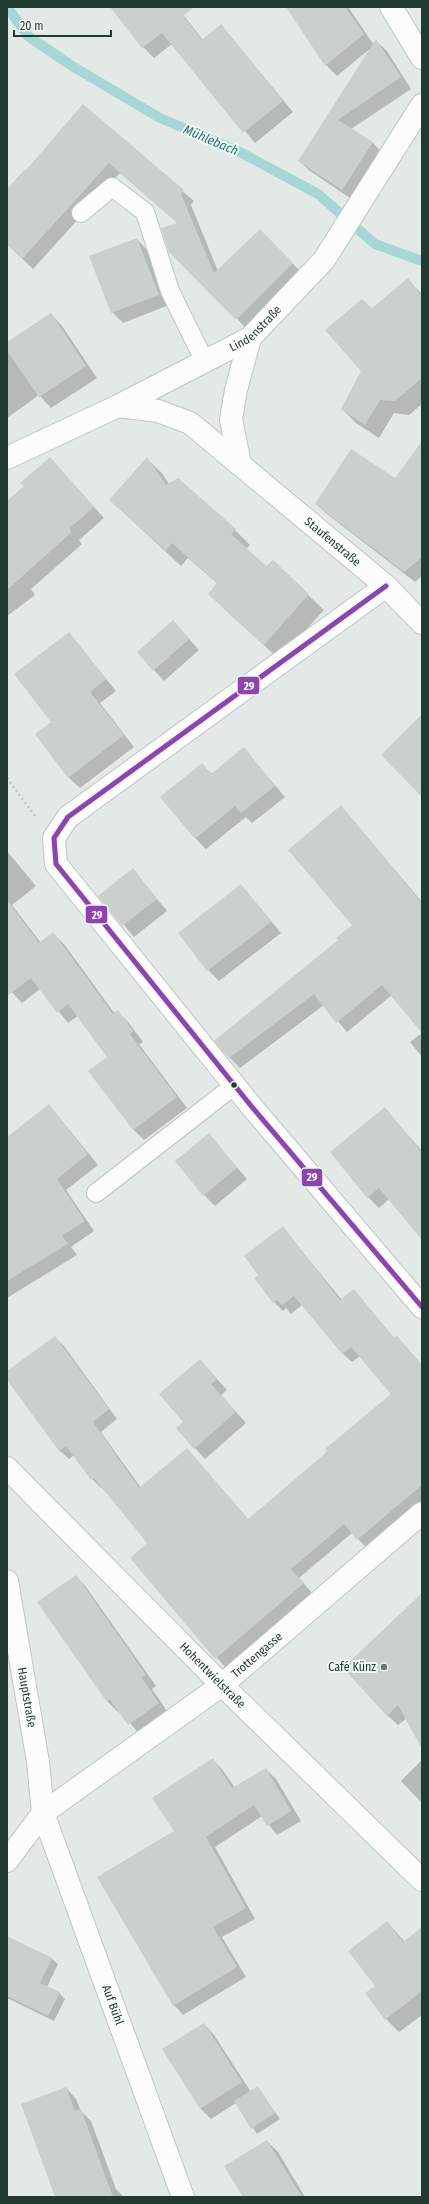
<svg xmlns="http://www.w3.org/2000/svg" width="429" height="2204" viewBox="0 0 429 2204" font-family="'Fira Sans Condensed',sans-serif">
	<style>
		.shadow { fill: #0003 }
		.lines { fill: none; stroke-linecap: round; stroke-linejoin: round }
		.stream { stroke: #a5d7d4; stroke-width: 10 }
		.building { fill: #cad0cd }
		.service-casing { stroke: #c0c6c3; stroke-width: 20 }
		.minor-casing { stroke: #c0c6c3; stroke-width: 24 }
		.path { stroke: #c0c9c4; stroke-width: 2.5; stroke-dasharray: 2 3; stroke-linecap: butt }
		.service { stroke: #fbfcfb; stroke-width: 18 }
		.minor { stroke: #fbfcfb; stroke-width: 22 }
		.bus-1-casing { stroke: #f1f8f3; stroke-width: 8 }
		.bus-1 { stroke: #8e44ad; stroke-width: 5 }
		.bus-dot { fill: #223b30; stroke: #f1f8f3; stroke-width: 1.5 }
		.poi-dot { fill: #667870; stroke: #f1f8f3; stroke-width: 1.5 }
		.labels { text-anchor: middle; dominant-baseline: central; stroke-width: 4; stroke-linejoin: round; paint-order: stroke }
		.street-label { font-size: 12px; fill: #223b30; stroke: #f1f8f3 }
		.poi-label { font-size: 12px; fill: #223b30; stroke: #f1f8f3; text-anchor: end }
		.water-label { font-size: 13px; font-style: italic; fill: #1d7674; stroke: #f1f8f3 }
		.line-badge { stroke: #f1f8f3; stroke-width: 1.5 }
		.badge-label { font-size: 11px; text-anchor: middle; font-weight: bold; fill: #fff }
	</style>
	<rect width="100%" height="100%" fill="#e3e9e6"/>
	<g class="shadow">
		<polygon points="120,7 177,7 203,40 221,25 293,112 255,143 172,44 154,58 143,47 115,11"/>
		<polygon points="288,7 348,7 374,45 376,41 387,51 411,89 351,129 373,143 383,154 353,200 310,171 299,161 372,47 337,76 326,65"/>
		<polygon points="83,106 194,201 191,205 218,271 260,230 303,274 247,329 170,251 178,223 120,173 33,269 7,244 7,190 26,172"/>
		<polygon points="137,239 147,250 169,305 123,323 112,312"/>
		<polygon points="408,280 422,294 422,404 409,415 394,413 379,438 356,423 342,409 362,370 372,309"/>
		<polygon points="51,314 62,326 97,378 51,408 39,395 7,418 7,344"/>
		<polygon points="422,444 422,576 415,582 327,514 316,504 395,479"/>
		<polygon points="147,459 162,473 169,484 178,479 235,530 250,545 246,549 266,568 273,562 324,610 279,659 224,609 218,584 188,558 181,566 110,500"/>
		<polygon points="60,469 104,518 79,540 82,544 31,589 35,595 7,616 7,507"/>
		<polygon points="173,621 199,650 164,681 154,670"/>
		<polygon points="69,633 116,691 100,703 134,747 80,788 69,778 36,735 53,722"/>
		<polygon points="244,749 285,797 252,823 246,817 206,849 195,838 202,765 212,774"/>
		<polygon points="341,806 422,902 422,1032 392,995 347,1032 324,1005 240,1068 229,1057 354,925"/>
		<polygon points="7,851 36,886 12,905 41,943 53,934 64,944 115,1014 118,1012 128,1022 143,1042 139,1044 187,1108 144,1140 133,1129 108,1057 78,1016 68,1023 40,989 22,1003 7,987"/>
		<polygon points="133,870 167,911 134,937 100,896"/>
		<polygon points="241,885 281,933 219,981 208,970"/>
		<polygon points="422,1033 422,1057 410,1042"/>
		<polygon points="49,1105 98,1165 66,1190 94,1231 71,1247 77,1255 7,1298 7,1138"/>
		<polygon points="385,1109 422,1151 422,1238 389,1199 379,1208 368,1197"/>
		<polygon points="209,1135 247,1179 215,1206 204,1195"/>
		<polygon points="283,1228 342,1300 354,1290 395,1339 397,1337 422,1365 422,1501 367,1548 352,1533 299,1578 312,1593 225,1667 131,1558 149,1543 103,1487 101,1488 92,1479 74,1455 69,1459 60,1451 7,1378 7,1372 55,1337 64,1346 117,1419 101,1432 141,1488 187,1449 249,1520 392,1395 360,1356 352,1362 343,1354 303,1304 291,1314 286,1308 283,1311 274,1302 260,1275"/>
		<polygon points="200,1360 227,1390 221,1395 246,1423 205,1459 195,1448 184,1422"/>
		<polygon points="76,1576 86,1587 156,1686 152,1689 169,1714 140,1735 120,1711 118,1712 107,1701"/>
		<polygon points="422,1594 422,1747 407,1718 398,1725 387,1715"/>
		<polygon points="212,1759 222,1769 235,1788 266,1769 276,1779 301,1821 277,1835 262,1816 215,1847 255,1919 222,1937 246,1977 183,2015 174,2005 176,1831"/>
		<polygon points="422,1760 422,1803 401,1781"/>
		<polygon points="387,1922 405,1942 422,1940 422,2015 399,2032 386,2019 376,1986"/>
		<polygon points="7,1937 52,1959 58,1964 47,1987 59,1993 65,1999 54,2021 7,1998"/>
		<polygon points="204,2024 214,2035 251,2092 257,2087 280,2119 257,2134 236,2103 211,2119 200,2108"/>
		<polygon points="66,2088 76,2099 81,2111 91,2121 116,2189 124,2197 56,2197"/>
		<polygon points="267,2141 278,2152 305,2197 244,2197"/>
	</g>
	<g class="lines">
		<polyline class="stream" points="7,7 28,36 72,66 160,118 238,151 318,194 375,244 422,261"/>
	</g>
	<g class="building">
		<polygon points="110,7 194,7 183,16 202,40 221,24 283,101 243,133 162,33 142,48"/>
		<polygon points="286,7 345,7 364,34 325,66"/>
		<polygon points="376,39 401,77 338,120 373,142 342,190 298,161"/>
		<polygon points="83,104 184,190 181,194 214,273 260,229 293,263 236,320 169,252 161,228 177,223 109,163 22,259 7,245 7,189 25,169 26,170"/>
		<polygon points="137,238 159,295 111,313 89,256"/>
		<polygon points="408,278 422,296 422,378 395,401 380,400 365,425 341,409 361,371 325,330 362,299 372,308"/>
		<polygon points="51,313 86,366 39,397 7,351 7,342"/>
		<polygon points="422,441 422,557 404,572 315,504 351,449 395,478"/>
		<polygon points="50,457 94,507 69,529 72,532 7,590 7,501 24,486 20,483"/>
		<polygon points="147,457 166,485 178,478 236,529 231,534 266,566 273,560 309,594 264,645 208,594 217,583 172,543 166,551 109,500"/>
		<polygon points="173,620 189,639 153,671 137,652"/>
		<polygon points="69,632 106,679 90,692 124,735 68,778 35,734 51,722 14,674"/>
		<polygon points="422,714 422,797 381,755"/>
		<polygon points="244,747 275,786 241,813 235,806 195,839 160,797 202,763 211,774"/>
		<polygon points="341,805 422,903 422,1033 382,985 336,1023 314,994 229,1058 214,1041 338,940 336,938 352,925 288,850"/>
		<polygon points="133,868 157,899 122,926 98,896"/>
		<polygon points="241,884 271,922 207,971 178,933"/>
		<polygon points="7,900 39,943 53,932 113,1014 118,1010 133,1031 130,1034 177,1097 133,1130 88,1071 107,1057 68,1004 57,1013 31,978 7,996"/>
		<polygon points="49,1104 88,1154 57,1179 85,1221 62,1236 68,1244 7,1281 7,1137"/>
		<polygon points="385,1107 422,1153 422,1240 379,1188 367,1198 330,1152"/>
		<polygon points="209,1133 237,1168 203,1196 175,1161"/>
		<polygon points="283,1226 340,1300 354,1289 394,1338 397,1336 422,1365 422,1485 357,1540 344,1524 291,1569 304,1583 215,1659 130,1558 147,1543 94,1478 91,1480 66,1446 59,1451 7,1380 7,1371 55,1336 109,1409 93,1422 139,1488 187,1448 248,1519 327,1452 325,1449 391,1394 351,1347 342,1354 294,1296 282,1305 277,1300 273,1303 254,1278 258,1275 244,1256"/>
		<polygon points="200,1359 217,1379 211,1384 236,1412 194,1449 176,1428 183,1422 159,1394"/>
		<polygon points="76,1575 146,1675 141,1677 159,1703 128,1725 110,1700 107,1702 37,1602"/>
		<polygon points="422,1593 422,1749 398,1705 387,1716 343,1668"/>
		<polygon points="213,1758 232,1788 266,1768 291,1811 267,1826 254,1805 206,1837 246,1908 213,1927 237,1967 173,2006 97,1877 174,1831 152,1798"/>
		<polygon points="387,1921 403,1942 422,1927 422,1991 385,2020 365,1993 375,1986 348,1951"/>
		<polygon points="7,1936 52,1958 40,1983 60,1992 48,2016 7,1996"/>
		<polygon points="204,2023 242,2082 200,2109 162,2049"/>
		<polygon points="258,2086 275,2113 251,2129 234,2101"/>
		<polygon points="66,2087 75,2111 81,2109 113,2197 55,2197 21,2104"/>
		<polygon points="267,2140 302,2197 243,2197 224,2166"/>
	</g>
	<g class="lines">
		<defs>
			<g id="service">
				<polyline points="81,213 112,187 145,212 170,291 204,360"/>
				<polyline points="96,1193 235,1085"/>
			</g>
			<g id="minor">
				<polyline points="391,7 422,58"/>
				<path id="s1" d="M 118,406 L 158,411 L 190,423 L 386,586 L 422,623"/>
				<path id="s2" d="M 7,458 L 118,406 L 250,338 L 324,260 L 422,105"/>
				<polyline points="240,464 231,419 236,390 250,338"/>
				<polyline points="386,586 68,817 54,838 56,864 252,1107 422,1307"/>
				<path id="s3" d="M 7,1468 L 222,1685 L 422,1880"/>
				<path id="s4" d="M 7,1581 L 38,1762 L 43,1813 L 183,2197"/>
				<path id="s5" d="M 7,1861 L 43,1813 L 222,1685 L 422,1513"/>
			</g>
		</defs>
		<use href="#service" class="service-casing"/>
		<use href="#minor" class="minor-casing"/>
		<polyline class="path" points="7,778 35,816"/>
		<use href="#service" class="service"/>
		<use href="#minor" class="minor"/>
		<defs>
			<polyline id="bus-1" points="386,586 68,817 54,838 56,864 252,1107 422,1307"/>
		</defs>
		<use href="#bus-1" class="bus-1-casing"/>
		<use href="#bus-1" class="bus-1"/>
	</g>
	<circle class="bus-dot" cx="234" cy="1085" r="3.5"/>
	<circle class="poi-dot" cx="384" cy="1667" r="4"/>
	<g class="labels">
		<g class="street-label">
			<text stroke="none"><textPath href="#s2" startOffset="281">Lindenstraße</textPath></text>
			<text stroke="none"><textPath href="#s1" startOffset="260">Staufenstraße</textPath></text>
			<text stroke="none"><textPath href="#s5" startOffset="326">Trottengasse</textPath></text>
			<text stroke="none"><textPath href="#s3" startOffset="292">Hohentwielstraße</textPath></text>
			<text stroke="none"><textPath href="#s4" startOffset="118">Hauptstraße</textPath></text>
			<text stroke="none"><textPath href="#s4" startOffset="439">Auf Bühl</textPath></text>
		</g>
		<g class="poi-label">
			<text x="376" y="1667">Café Künz</text>
		</g>
		<g class="water-label">
			<text transform="translate(211 140) rotate(23)">Mühlebach</text>
		</g>
	</g>
	<g class="line-badge">
		<rect x="237" y="676" width="23" height="19" rx="4" fill="#8e44ad"/>
		<rect x="85" y="905" width="23" height="19" rx="4" fill="#8e44ad"/>
		<rect x="301" y="1168" width="22" height="19" rx="4" fill="#8e44ad"/>
	</g>
	<g class="badge-label">
		<text x="249" y="690">29</text>
		<text x="97" y="919">29</text>
		<text x="312" y="1181">29</text>
	</g>
	<rect width="429" height="2204" fill="none" stroke="#223b30" stroke-width="16"/>
	<path d="M14 30v6h97v-6" fill="none" stroke="#223b30" stroke-width="2"/>
	<text x="20" y="30" font-size="12" fill="#223b30" stroke="#f1f8f3" stroke-width="3" paint-order="stroke">20 m</text>
</svg>
